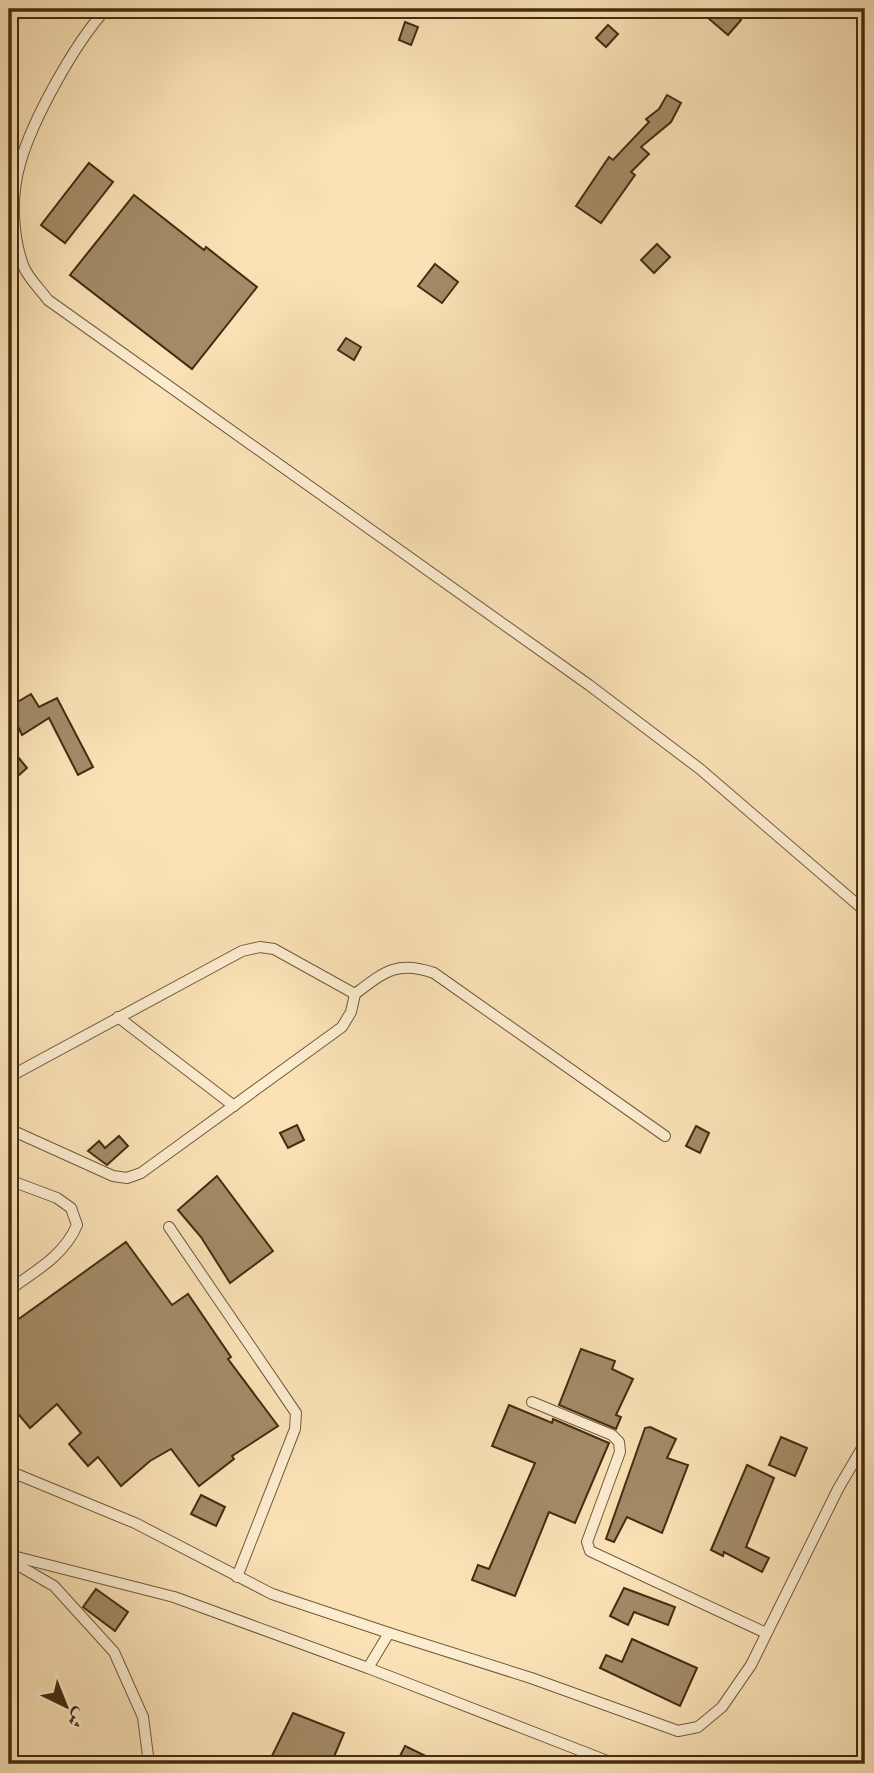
<svg xmlns="http://www.w3.org/2000/svg" width="874" height="1773" viewBox="0 0 874 1773" font-family="'Sorts Mill Goudy',Amiri,serif">
	<style>
		.building { fill: #a38b67; stroke: #442c11; stroke-width: 2 }
		.lines { fill: none; stroke-linecap: round; stroke-linejoin: round }
		.service-casing { stroke: #725a3a; stroke-width: 12 }
		.service { stroke: #fcecd0; stroke-width: 10 }
	</style>
	<rect width="100%" height="100%" fill="#fae2b6"/>
	<filter id="stains"><feTurbulence type="fractalNoise" baseFrequency=".00286" numOctaves="4"/><feColorMatrix values="0 0 0 0 .2 0 0 0 0 .09 0 0 0 0 .02 0 0 0 .5 -.17"/></filter>
	<radialGradient id="worn" r=".72"><stop offset=".6" stop-color="#630" stop-opacity="0"/><stop offset="1" stop-color="#630" stop-opacity=".3"/></radialGradient>
	<g class="building">
		<polygon points="716,9 729,9 741,20 728,35 708,18"/>
		<polygon points="405,22 418,27 411,45 399,40"/>
		<polygon points="608,25 618,34 606,47 596,38"/>
		<polygon points="667,95 681,103 671,122 641,147 649,154 631,172 635,175 601,223 576,206 609,157 613,160 649,122 646,119 659,109"/>
		<polygon points="89,163 113,182 65,243 41,225"/>
		<polygon points="134,195 204,250 206,247 257,287 192,369 70,275"/>
		<polygon points="657,244 670,257 654,273 641,260"/>
		<polygon points="435,264 458,282 442,303 418,286"/>
		<polygon points="346,338 361,347 354,360 338,350"/>
		<polygon points="31,694 39,707 57,698 93,767 78,775 49,718 22,735 9,707"/>
		<polygon points="18,757 27,768 9,784 9,764"/>
		<polygon points="297,1125 304,1140 288,1148 280,1133"/>
		<polygon points="696,1126 709,1133 700,1153 686,1146"/>
		<polygon points="119,1136 128,1146 107,1165 88,1151 99,1141 105,1148"/>
		<polygon points="217,1176 273,1251 230,1283 201,1237 178,1210"/>
		<polygon points="126,1242 172,1305 188,1294 231,1357 228,1359 278,1426 232,1456 234,1459 199,1486 171,1449 150,1461 121,1486 98,1457 88,1466 69,1444 81,1433 57,1404 30,1428 9,1403 9,1326"/>
		<polygon points="581,1349 615,1361 612,1369 633,1379 616,1415 621,1417 616,1429 559,1405"/>
		<polygon points="509,1405 552,1423 553,1419 609,1443 575,1523 549,1512 515,1596 472,1580 478,1565 489,1569 535,1463 492,1446"/>
		<polygon points="650,1427 676,1439 667,1458 688,1465 662,1533 627,1517 614,1542 606,1539 645,1428"/>
		<polygon points="781,1437 807,1448 795,1476 769,1465"/>
		<polygon points="747,1465 774,1478 746,1547 769,1558 762,1572 724,1552 723,1556 711,1550"/>
		<polygon points="201,1495 225,1507 216,1526 191,1514"/>
		<polygon points="624,1588 675,1607 668,1625 634,1612 628,1625 610,1616"/>
		<polygon points="96,1589 128,1612 115,1631 83,1607"/>
		<polygon points="632,1639 697,1668 680,1706 600,1668 606,1655 622,1662"/>
		<polygon points="293,1713 344,1733 331,1764 268,1764"/>
		<polygon points="405,1746 442,1764 396,1764"/>
	</g>
	<g class="lines">
		<defs>
			<g id="service">
				<path d="M 106,9 C 75,43 32,120 20,164 C 11,194 12,235 23,265 C 27,277 40,289 48,300 L 589,685 L 700,769 L 865,911"/>
				<polyline points="118,1017 234,1106"/>
				<path d="M 9,1077 L 242,951 L 260,947 L 274,949 L 355,994 C 384,972 397,960 434,973 L 665,1136"/>
				<polyline points="9,1129 113,1176 127,1178 141,1173 342,1027 351,1012 355,994"/>
				<path d="M 9,1180 L 57,1198 L 71,1208 L 77,1225 C 64,1256 35,1271 9,1290"/>
				<polyline points="169,1227 296,1413 295,1429 237,1577"/>
				<polyline points="532,1402 612,1435 619,1442 620,1452 587,1542 590,1551 766,1633"/>
				<polyline points="9,1471 135,1523 272,1594 389,1633"/>
				<polyline points="9,1555 174,1597 368,1668 389,1633 531,1678 678,1731 698,1727 722,1707 751,1665 838,1489 865,1443"/>
				<polyline points="9,1560 54,1586 114,1652 143,1717 149,1764"/>
				<polyline points="368,1668 615,1764"/>
			</g>
		</defs>
		<use href="#service" class="service-casing"/>
		<use href="#service" class="service"/>
	</g>
	<rect width="874" height="1773" fill="none" stroke="#fae2b6" stroke-width="35"/>
	<rect x="10" y="10" width="853" height="1752" fill="none" stroke="#442c11" stroke-width="3.5"/>
	<rect x="18" y="18" width="839" height="1738" fill="none" stroke="#442c11" stroke-width="2"/>
	<g transform="translate(66 1706) rotate(137)" stroke="#fcecd0" stroke-width="5" paint-order="stroke">
	<path d="M0-5L12 26L0 18L-12 26Z" fill="#442c11"/>
	<text y="-10" font-size="19" font-weight="bold" text-anchor="middle" fill="#442c11">ش</text>
	</g>
	<rect width="100%" height="100%" filter="url(#stains)"/>
	<rect width="100%" height="100%" fill="url(#worn)"/>
</svg>
